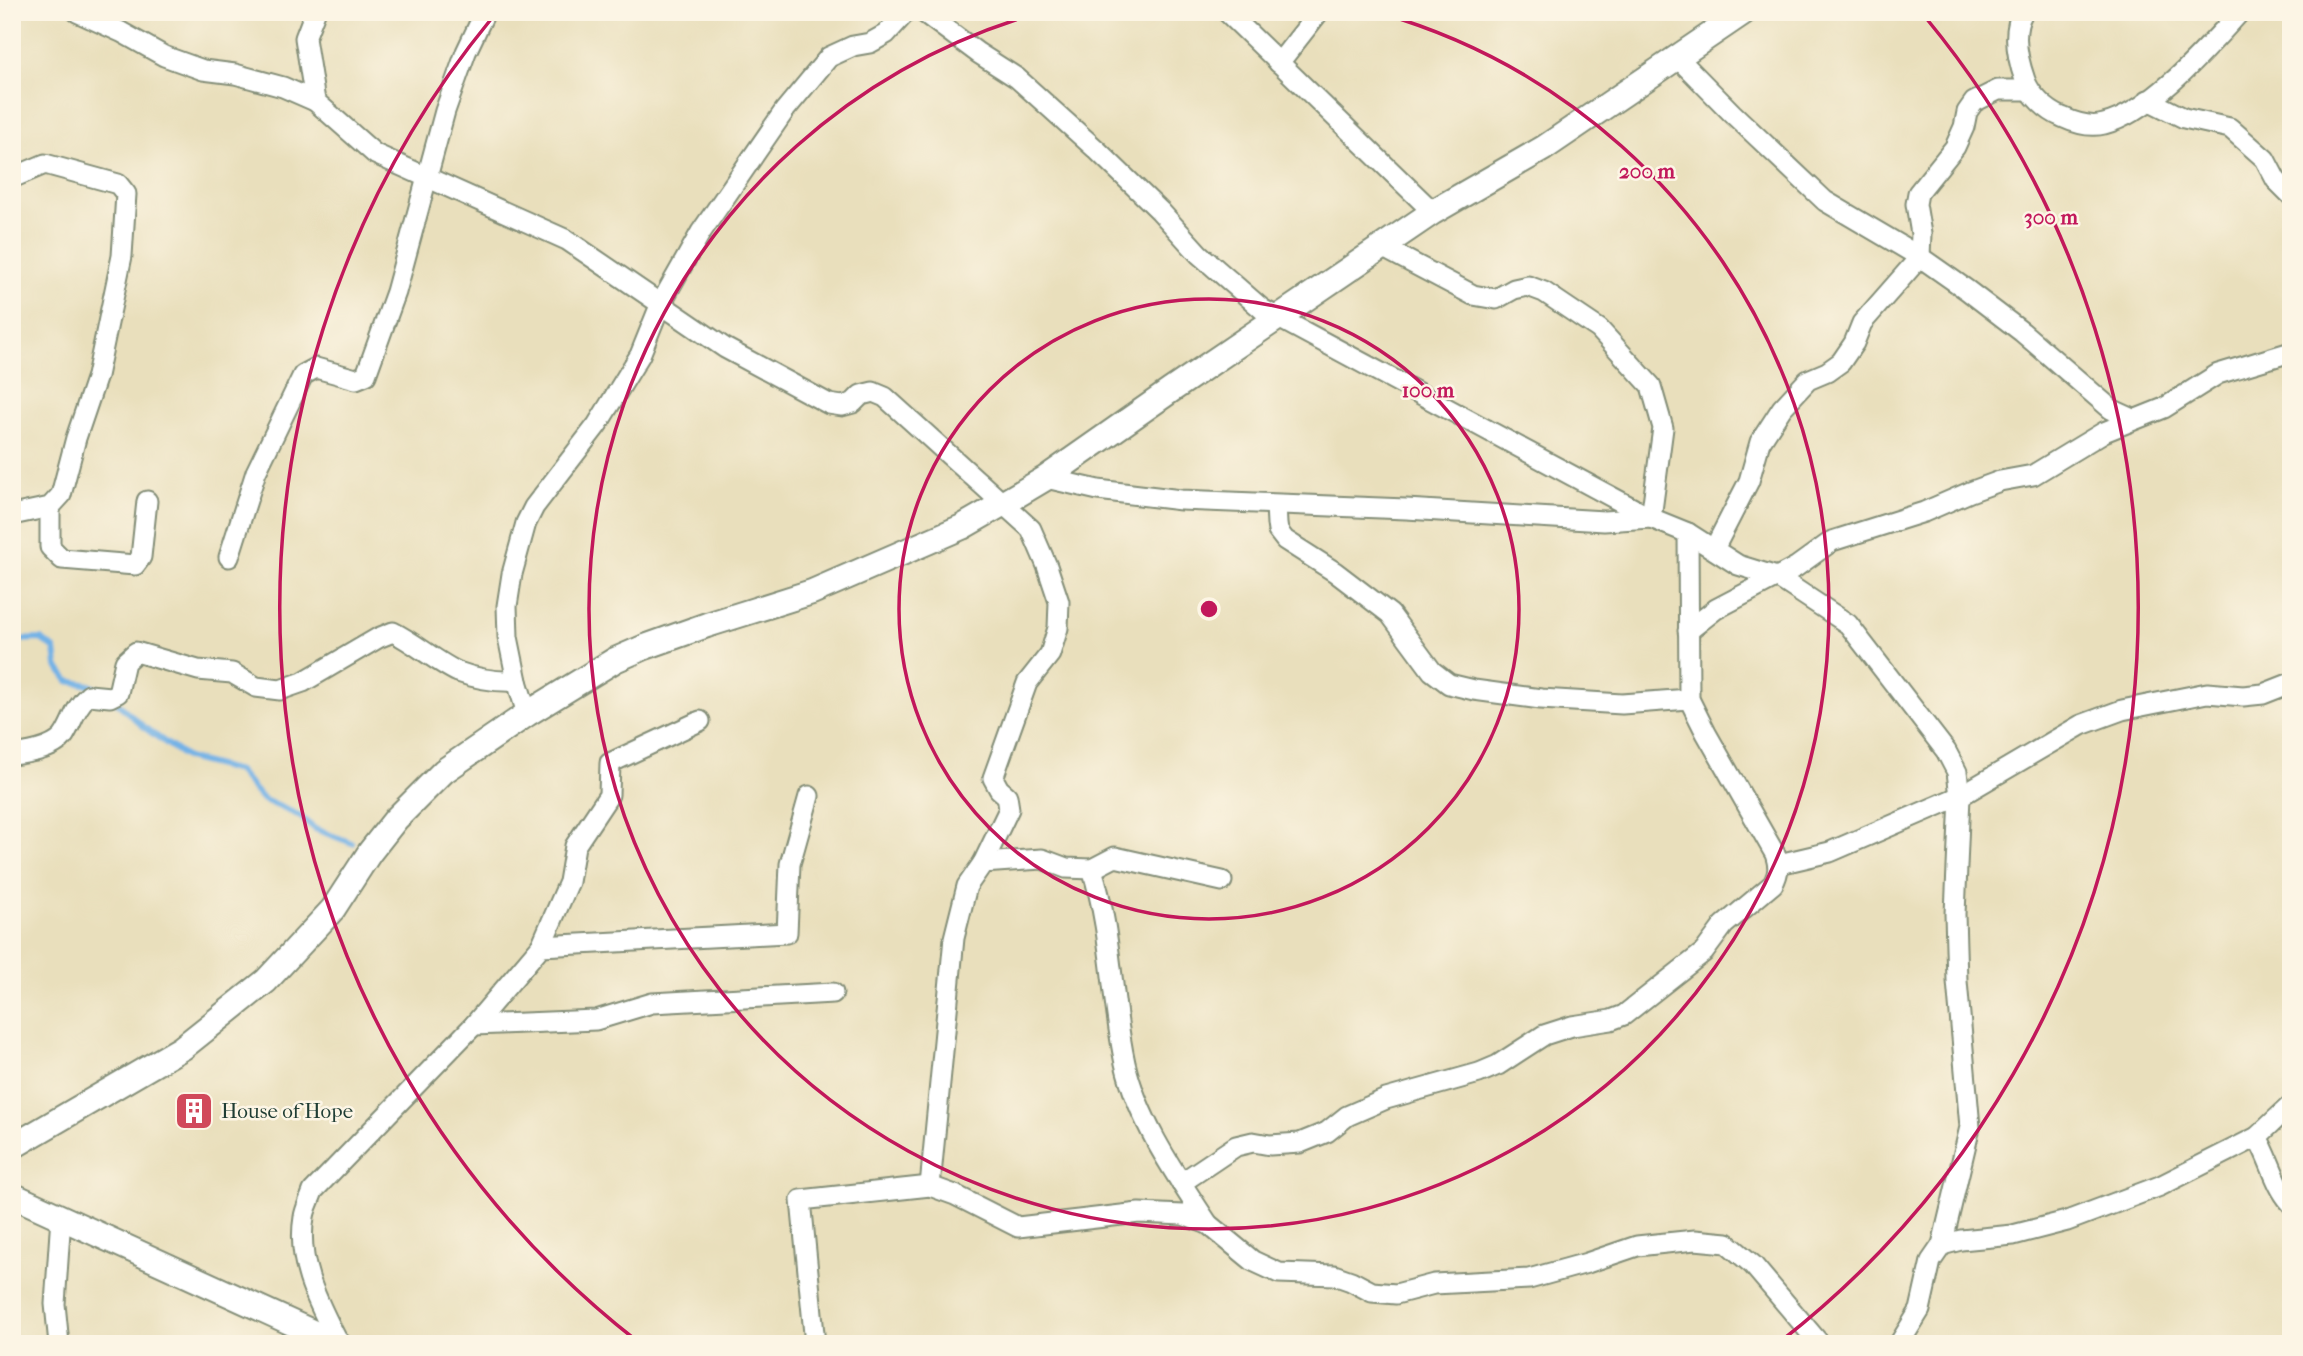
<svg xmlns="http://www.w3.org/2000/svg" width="2303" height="1356" viewBox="0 0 2303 1356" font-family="'IM FELL French Canon',serif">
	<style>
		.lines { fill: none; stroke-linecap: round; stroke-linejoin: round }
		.stream { stroke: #73b2e6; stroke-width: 6 }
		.minor-casing { stroke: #848e78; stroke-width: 23 }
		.tertiary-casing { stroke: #848e78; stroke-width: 28 }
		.minor { stroke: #fff; stroke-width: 19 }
		.tertiary { stroke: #fff; stroke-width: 24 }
		.ring { fill: none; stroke: #c2185b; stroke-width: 3.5 }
		.labels { text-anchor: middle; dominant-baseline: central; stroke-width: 5; stroke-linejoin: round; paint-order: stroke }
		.poi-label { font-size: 21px; fill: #1f3d34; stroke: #fcf5e5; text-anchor: start }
		.centre { fill: #c2185b; stroke: #fcf5e5; stroke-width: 3.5 }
		.ring-label { font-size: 21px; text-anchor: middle; font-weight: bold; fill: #c2185b; stroke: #fcf5e5; stroke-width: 5; stroke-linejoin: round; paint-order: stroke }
	</style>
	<rect width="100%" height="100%" fill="#fcf5e5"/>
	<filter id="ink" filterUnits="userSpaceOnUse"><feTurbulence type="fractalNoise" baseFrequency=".0143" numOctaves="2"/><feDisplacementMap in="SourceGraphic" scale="14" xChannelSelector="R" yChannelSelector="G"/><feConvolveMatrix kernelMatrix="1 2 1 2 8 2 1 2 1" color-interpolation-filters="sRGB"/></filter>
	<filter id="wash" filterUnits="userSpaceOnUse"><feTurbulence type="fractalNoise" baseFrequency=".00686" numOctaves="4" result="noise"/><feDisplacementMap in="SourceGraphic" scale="28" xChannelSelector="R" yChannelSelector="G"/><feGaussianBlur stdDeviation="1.57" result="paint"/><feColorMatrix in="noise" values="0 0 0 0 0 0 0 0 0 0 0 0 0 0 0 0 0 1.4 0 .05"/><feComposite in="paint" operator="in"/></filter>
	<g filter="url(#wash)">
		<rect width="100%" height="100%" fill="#e9dfbc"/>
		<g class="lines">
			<g class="stream">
				<polyline points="12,640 41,639 55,649 57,666 68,681 90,685 98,690"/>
				<polyline points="113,699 145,728 187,758 238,771 262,799 298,815 315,829 352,843"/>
			</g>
		</g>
	</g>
	<g filter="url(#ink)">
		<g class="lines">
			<defs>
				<g id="minor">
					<polyline points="77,12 121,32 164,56 203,70 235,74 283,87 315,101 375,154 567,240 725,348 829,404 842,406 853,403 861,395 873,392 885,397 1031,529 1047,566 1059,602 1058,628 1050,654 1027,683 993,778 999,789 1007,796 1009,809 983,863"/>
					<polyline points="315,12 305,38 315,101"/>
					<polyline points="923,12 978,53 1017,78 1098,151 1160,211 1199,254 1262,309 1651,518 1688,533 1738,565 1777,577 1848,624 1946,751 1957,772 1960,796 1955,914 1957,981 1970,1127 1942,1245"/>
					<polyline points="1227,12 1433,212"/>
					<path d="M 2023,12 C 2011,32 2018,60 2025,80 C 2030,95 2047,111 2062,117 C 2075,123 2090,128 2104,124 C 2152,112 2207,48 2240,12"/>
					<polyline points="1678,58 1732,113 1825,201 1920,257 1967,290 2022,332 2111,409 2133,419"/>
					<polyline points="1279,63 1319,12"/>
					<polyline points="2148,100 2184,118 2230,128 2265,159 2276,180 2291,195"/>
					<polyline points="12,178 45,164 118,184 126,194 122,256 97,376 76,438 61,495 50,507 12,515"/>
					<polyline points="1046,478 1098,490 1181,500 1406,509 1604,521 1651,518 1663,428 1651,386 1599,329 1544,292 1528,286 1514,289 1496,299 1473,295 1382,247"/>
					<polyline points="1276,505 1277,524 1278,531 1285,540 1335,572 1390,614 1432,671 1449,684 1474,690 1541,699 1622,704 1689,699"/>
					<polyline points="50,507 50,547 62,559 135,565 141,557 147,501"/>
					<polyline points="1714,549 1749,481 1760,442 1782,408 1808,380 1827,372 1841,362 1854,343 1862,323 1920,257 1921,234 1916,204 1918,193 1955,147 1964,127 1967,112 1974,102 1998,90 2028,90"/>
					<polyline points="229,557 256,472 303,375 316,368 356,379 366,375 396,292 445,111 466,52 485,12"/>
					<polyline points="1688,631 1716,609 1796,567 1832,541 1924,512 1970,492 2000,481 2033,475 2104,432 2164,408 2218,374 2291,352"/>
					<polyline points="527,714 517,681 508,637 507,606 512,574 526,523 534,507 597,425 640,355 661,303 701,232 785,110 829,57 853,46 870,43 886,34 906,12"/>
					<path d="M 12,755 C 29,753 58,749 66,732 C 74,718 76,706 89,695 L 110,697 L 118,693 L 125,662 L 136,652 L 198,670 L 232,673 L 256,687 L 280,690 L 303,682 L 378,638 L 393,632 C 415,643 438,663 458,672 C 477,679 497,682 517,681"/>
					<polyline points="1779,864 1830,852 1960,796 2081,725 2122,710 2207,693 2243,696 2263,694 2291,683"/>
					<path d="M 1092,869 C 1112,932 1111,999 1125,1063 C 1138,1121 1176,1175 1208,1224"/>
					<polyline points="541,946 569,882 575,846 609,795 610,763 700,721"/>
					<polyline points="474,1025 596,1020 652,1003 833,993"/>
					<path d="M 2257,1137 C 2270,1158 2274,1184 2291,1203"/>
					<path d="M 1181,1183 L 1236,1146 L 1253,1142 L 1270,1145 L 1300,1143 L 1327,1132 L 1347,1116 L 1386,1099 L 1479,1073 L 1498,1065 L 1544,1035 L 1572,1026 L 1611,1020 L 1624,1015 L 1704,952 L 1724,925 L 1773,884 C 1779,873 1779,866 1775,854 L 1706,733 L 1689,699 L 1688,533"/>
					<polyline points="930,1186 954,938 967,886 983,863 1042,859 1066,868 1092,869 1115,857 1222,881"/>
					<polyline points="59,1344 55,1304 61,1217"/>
					<path d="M 339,1344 C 319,1304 296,1264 304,1217 C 305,1209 310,1200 313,1191 L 474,1025 L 541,946 L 787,933 L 790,864 L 809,796"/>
					<polyline points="815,1344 801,1200 930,1186 955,1195 1018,1227 1139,1213 1183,1215 1208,1224 1253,1261 1279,1273 1334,1275 1351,1281 1372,1292 1396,1294 1434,1284 1529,1279 1587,1263 1637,1246 1695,1240 1727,1243 1753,1265 1820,1344"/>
					<polyline points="1899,1344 1920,1310 1931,1261 1942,1245 1961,1240 2013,1235 2067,1221 2160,1186 2257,1137 2291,1105"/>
				</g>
				<g id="tertiary">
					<polyline points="12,1147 182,1048 266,981 333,909 370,852 396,819 444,771 527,714 615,660 645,647 707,625 812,592 962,527 1002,504 1046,478 1170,391 1433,212 1544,148 1744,12"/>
					<polyline points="12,1195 338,1344"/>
				</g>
			</defs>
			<use href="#minor" class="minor-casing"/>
			<use href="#tertiary" class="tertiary-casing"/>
			<use href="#minor" class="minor"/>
			<use href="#tertiary" class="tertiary"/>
		</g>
	</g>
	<g class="ring">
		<circle cx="1209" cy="609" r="310"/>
		<path d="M1380 13A620 620 0 1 1 1038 13"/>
		<path d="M637 1341A929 929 0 0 1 492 18M1926 18A929 929 0 0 1 1781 1341"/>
	</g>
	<defs>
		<symbol id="building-square" viewBox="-11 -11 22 22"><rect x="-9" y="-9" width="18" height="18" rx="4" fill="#d1495b" stroke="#fcf5e5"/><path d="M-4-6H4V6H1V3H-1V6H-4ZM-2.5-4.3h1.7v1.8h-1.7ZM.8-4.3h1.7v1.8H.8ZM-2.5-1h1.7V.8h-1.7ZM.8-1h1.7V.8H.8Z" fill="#fff"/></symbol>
	</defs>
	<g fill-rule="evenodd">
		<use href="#building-square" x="172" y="1089" width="44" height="44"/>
	</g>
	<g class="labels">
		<g class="poi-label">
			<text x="221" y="1111">House of Hope</text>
		</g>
	</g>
	<circle cx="1209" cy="609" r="10" class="centre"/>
	<g class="ring-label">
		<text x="1647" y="178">200 m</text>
		<text x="2051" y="224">300 m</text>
		<text x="1428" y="397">100 m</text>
	</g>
	<rect width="2303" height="1356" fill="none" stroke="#fcf5e5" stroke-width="42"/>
</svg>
